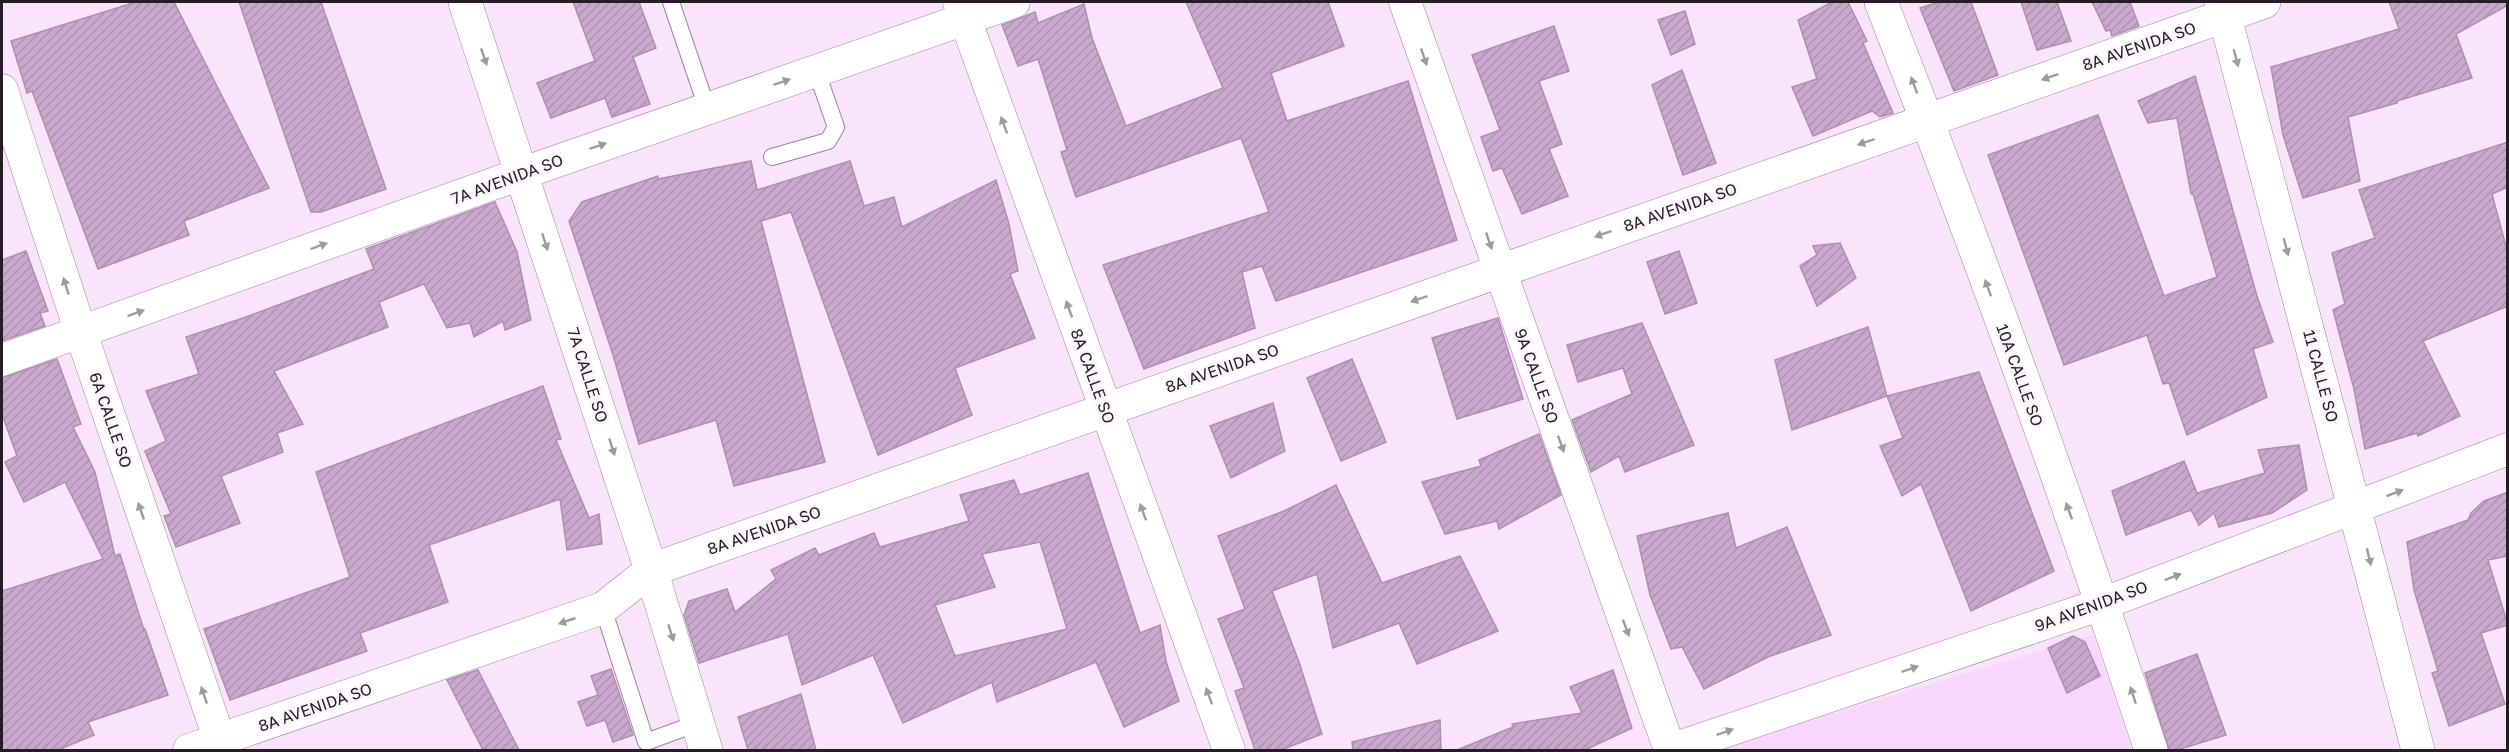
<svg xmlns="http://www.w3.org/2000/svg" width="2509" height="752" viewBox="0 0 2509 752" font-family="'Golos Text',sans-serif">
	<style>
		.built { fill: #f8d7fc }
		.building { fill: url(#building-hatch); stroke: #ab91ad; stroke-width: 1.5; fill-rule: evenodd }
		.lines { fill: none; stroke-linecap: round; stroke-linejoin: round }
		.lane-casing { stroke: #9b829d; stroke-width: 18 }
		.street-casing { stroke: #9b829d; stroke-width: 33 }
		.secondary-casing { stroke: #9b829d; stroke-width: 34 }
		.lane { stroke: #fff; stroke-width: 16 }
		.street { stroke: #fff; stroke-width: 32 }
		.secondary { stroke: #fff; stroke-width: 33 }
		.oneway { fill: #9d999d }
		.labels { text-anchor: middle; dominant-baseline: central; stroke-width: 6; stroke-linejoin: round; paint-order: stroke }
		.street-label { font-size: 16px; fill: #251c26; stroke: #fdf7fd }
	</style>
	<defs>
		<pattern id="building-hatch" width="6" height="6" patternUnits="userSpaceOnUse" patternTransform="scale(1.5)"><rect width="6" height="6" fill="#cba9ce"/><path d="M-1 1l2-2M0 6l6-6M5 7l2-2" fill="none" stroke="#ae91b1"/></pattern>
	</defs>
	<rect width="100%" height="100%" fill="#fae4fc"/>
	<polygon class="built" points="2093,635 2132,750 1713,750"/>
	<g class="building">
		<polygon points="136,2 174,2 269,188 184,221 189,235 98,269 32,91 27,93 11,41"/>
		<polygon points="239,2 321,2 386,189 321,212 311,212"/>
		<polygon points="573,2 639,2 656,48 633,57 650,104 612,117 605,98 551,118 537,83 595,61"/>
		<polygon points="1186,2 1328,2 1344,46 1271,73 1287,121 1408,81 1457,240 1276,301 1262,266 1242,272 1255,328 1144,369 1103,265 1269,212 1241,138 1076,197 1061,152 1067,150 1038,59 1018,66 1002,25 1035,12 1038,23 1084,4 1092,38 1126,126 1223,88"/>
		<polygon points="1832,2 1848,2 1867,41 1863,43 1893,113 1880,117 1872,111 1813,136 1792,87 1817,79 1798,20"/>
		<polygon points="1939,2 1971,2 1998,75 1954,91 1920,8"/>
		<polygon points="2021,2 2057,2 2071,41 2037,50"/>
		<polygon points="2092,2 2130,2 2139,26 2112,36 2110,30 2106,31"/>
		<polygon points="2389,2 2508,2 2508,5 2456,34 2472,78 2397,101 2397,103 2348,117 2360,181 2303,198 2283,135 2271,67 2399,29"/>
		<polygon points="1685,11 1695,44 1671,55 1658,20"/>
		<polygon points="1554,26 1569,71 1539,81 1562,144 1549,149 1568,196 1522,214 1502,168 1493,171 1481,137 1500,130 1472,55"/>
		<polygon points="1682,70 1716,163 1683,175 1652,85"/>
		<polygon points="2195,76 2257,296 2273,342 2253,349 2267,397 2187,435 2169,383 2163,384 2147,335 2064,365 1988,155 2098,115 2164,296 2217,277 2193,194 2191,194 2177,118 2148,123 2138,101"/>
		<polygon points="2508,142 2508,187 2492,194 2508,254 2508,306 2423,341 2460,416 2418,436 2417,433 2365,449 2354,389 2333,310 2345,304 2332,253 2375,238 2359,190"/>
		<polygon points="751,161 757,190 850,161 864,206 894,197 902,227 996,180 1009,224 1018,271 1010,274 1035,338 955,368 972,415 878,455 791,212 761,221 825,462 734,486 716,420 639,444 613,355 569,221 582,202 658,176 658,179"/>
		<polygon points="495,202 517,252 531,320 505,330 503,321 474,337 470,323 447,328 424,284 379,302 388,327 274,371 303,424 277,433 283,452 221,476 240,523 176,547 164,516 171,514 145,451 166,441 146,391 199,374 186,337 246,317 374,269 366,249"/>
		<polygon points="1840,243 1856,278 1817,306 1800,266 1817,255 1813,246"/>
		<polygon points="26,251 48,311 40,313 45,326 2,341 2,260"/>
		<polygon points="1679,251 1697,303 1665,314 1647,262"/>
		<polygon points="1498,318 1523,399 1457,419 1432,338"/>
		<polygon points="1642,323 1694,445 1625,472 1619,456 1591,472 1572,420 1632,394 1623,368 1578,382 1567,345"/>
		<polygon points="1868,327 1887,396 1792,430 1775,360"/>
		<polygon points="57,359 81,424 73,427 95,472 115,556 120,554 144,630 145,629 168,695 88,722 94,735 58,750 2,750 2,591 103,559 65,482 24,502 5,462 17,456 2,414 2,378"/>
		<polygon points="1352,359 1386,442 1341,461 1307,378"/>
		<polygon points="1979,372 2054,571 1971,611 1921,484 1902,496 1880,446 1903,438 1887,396"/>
		<polygon points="543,386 561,439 556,440 589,518 599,514 602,544 567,550 560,499 429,545 448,602 360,633 367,651 230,700 204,629 350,577 316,472"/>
		<polygon points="1273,403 1285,451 1231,478 1210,426"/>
		<polygon points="1539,434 1561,495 1499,529 1497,521 1445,534 1422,482 1481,466 1479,460"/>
		<polygon points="2299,445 2307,490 2272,513 2219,527 2214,513 2199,525 2191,510 2126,535 2112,491 2184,461 2197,493 2265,473 2258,450"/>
		<path d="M 1088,473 L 1140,633 L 1160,625 L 1166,661 L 1179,701 L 1124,727 L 1096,662 L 997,702 L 992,682 L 903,723 L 873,655 L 802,685 L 788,634 L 699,663 L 684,615 L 689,601 L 727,589 L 735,612 L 776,579 L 771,570 L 815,548 L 819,555 L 874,533 L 880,547 L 969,521 L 960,495 L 1014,480 L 1020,495 ZM 1040,542 L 1067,629 L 955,656 L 935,605 L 995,587 L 982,554 Z"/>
		<polygon points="1336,485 1382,583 1460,556 1498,631 1417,664 1399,623 1333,648 1317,574 1272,591 1299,662 1322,734 1281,750 1255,750 1235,691 1244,688 1218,619 1245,609 1218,536 1284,511"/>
		<polygon points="2508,492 2508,556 2488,560 2508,625 2481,633 2505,704 2449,726 2432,673 2438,671 2414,590 2407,542 2468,520 2471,513 2484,501"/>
		<polygon points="1728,513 1736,548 1787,527 1831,635 1768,657 1704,689 1682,647 1671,649 1650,595 1637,536"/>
		<polygon points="2073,636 2085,642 2100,676 2067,693 2048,648"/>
		<polygon points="2197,654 2226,735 2177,750 2169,750 2145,673"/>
		<polygon points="611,669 633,735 613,742 605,720 587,726 578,702 598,695 591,676"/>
		<polygon points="478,670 519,750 483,750 447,680"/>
		<polygon points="1613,670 1632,728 1585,750 1457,750 1513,727 1512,724 1582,713 1570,687"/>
		<polygon points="801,694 816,750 748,750 738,717"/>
		<polygon points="1440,720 1441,750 1353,750 1352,742"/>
	</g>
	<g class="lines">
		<defs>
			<g id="lane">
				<polyline points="671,2 707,108"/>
				<polyline points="772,157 828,141 836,127 816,70"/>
				<polyline points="603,608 646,742 698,723"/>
			</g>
			<g id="street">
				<polyline points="959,2 1229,750"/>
				<polyline points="1405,2 1670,750 2102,604 2508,449"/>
				<polyline points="2,90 81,333 223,750"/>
				<polyline points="2,360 523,173 1014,2"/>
				<polyline points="189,750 603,608 651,570"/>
			</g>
			<g id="secondary">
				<polyline points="465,2 651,570 706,750"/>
				<path d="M 1881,2 C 1978,249 2068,499 2151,750"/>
				<polyline points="2221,2 2418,750"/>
				<polyline points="651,570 2264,2"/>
			</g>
		</defs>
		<use href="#lane" class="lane-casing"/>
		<use href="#street" class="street-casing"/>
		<use href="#secondary" class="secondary-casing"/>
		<use href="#lane" class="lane"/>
		<use href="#street" class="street"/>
		<use href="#secondary" class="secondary"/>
	</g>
	<defs><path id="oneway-solid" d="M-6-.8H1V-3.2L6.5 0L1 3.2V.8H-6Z" transform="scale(1.5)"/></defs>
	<g class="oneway">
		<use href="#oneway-solid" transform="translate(484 57) rotate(71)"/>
		<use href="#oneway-solid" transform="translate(1424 57) rotate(71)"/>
		<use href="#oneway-solid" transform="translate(2236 58) rotate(75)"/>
		<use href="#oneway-solid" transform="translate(2050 77) rotate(161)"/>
		<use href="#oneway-solid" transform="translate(782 82) rotate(-19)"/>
		<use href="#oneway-solid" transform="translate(1914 85) rotate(-111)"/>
		<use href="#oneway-solid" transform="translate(1004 125) rotate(-110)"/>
		<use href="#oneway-solid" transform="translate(1866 142) rotate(161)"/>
		<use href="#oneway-solid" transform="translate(598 146) rotate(-19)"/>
		<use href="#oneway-solid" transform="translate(1603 234) rotate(161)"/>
		<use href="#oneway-solid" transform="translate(1489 241) rotate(71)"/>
		<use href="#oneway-solid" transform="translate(545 242) rotate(72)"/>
		<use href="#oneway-solid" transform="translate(319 246) rotate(-20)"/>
		<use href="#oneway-solid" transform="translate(2286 247) rotate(75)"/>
		<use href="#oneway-solid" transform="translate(66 286) rotate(-108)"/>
		<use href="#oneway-solid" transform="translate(1988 288) rotate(-110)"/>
		<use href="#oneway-solid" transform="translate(1419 299) rotate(161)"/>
		<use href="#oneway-solid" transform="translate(1069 309) rotate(-110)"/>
		<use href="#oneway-solid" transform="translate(136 313) rotate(-20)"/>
		<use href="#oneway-solid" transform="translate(1561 444) rotate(70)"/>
		<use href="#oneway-solid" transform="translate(612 447) rotate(72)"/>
		<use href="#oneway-solid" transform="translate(2395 493) rotate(-21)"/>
		<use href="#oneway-solid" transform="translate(141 511) rotate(-109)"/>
		<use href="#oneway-solid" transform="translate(2069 511) rotate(-110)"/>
		<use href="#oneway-solid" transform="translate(1143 512) rotate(-110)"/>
		<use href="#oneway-solid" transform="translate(2369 557) rotate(76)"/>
		<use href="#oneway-solid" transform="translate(2173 577) rotate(-21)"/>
		<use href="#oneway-solid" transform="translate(567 621) rotate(161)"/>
		<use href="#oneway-solid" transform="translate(1626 628) rotate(70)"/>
		<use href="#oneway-solid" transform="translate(671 633) rotate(73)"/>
		<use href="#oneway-solid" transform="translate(1910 669) rotate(-19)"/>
		<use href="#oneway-solid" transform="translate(204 695) rotate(-109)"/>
		<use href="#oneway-solid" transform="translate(2133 695) rotate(-108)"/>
		<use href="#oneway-solid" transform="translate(1209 696) rotate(-110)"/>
		<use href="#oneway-solid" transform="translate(1725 732) rotate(-19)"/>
	</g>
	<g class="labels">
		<g class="street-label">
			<text transform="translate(2139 46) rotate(-19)">8A AVENIDA SO</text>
			<text transform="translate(507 179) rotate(-20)">7A AVENIDA SO</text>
			<text transform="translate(1680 207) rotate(-19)">8A AVENIDA SO</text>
			<text transform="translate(1222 368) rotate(-19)">8A AVENIDA SO</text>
			<text transform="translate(588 375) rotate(72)">7A CALLE SO</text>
			<text transform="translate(2020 375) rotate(70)">10A CALLE SO</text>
			<text transform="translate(1093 376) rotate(70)">8A CALLE SO</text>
			<text transform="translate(1537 376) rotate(70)">9A CALLE SO</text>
			<text transform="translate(2321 376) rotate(75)">11 CALLE SO</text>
			<text transform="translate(111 420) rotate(71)">6A CALLE SO</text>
			<text transform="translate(764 530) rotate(-19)">8A AVENIDA SO</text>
			<text transform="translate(2091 606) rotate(-20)">9A AVENIDA SO</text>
			<text transform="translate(315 707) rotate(-19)">8A AVENIDA SO</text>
		</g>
	</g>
	<rect width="2509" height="752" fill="none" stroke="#251c26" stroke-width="6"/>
</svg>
